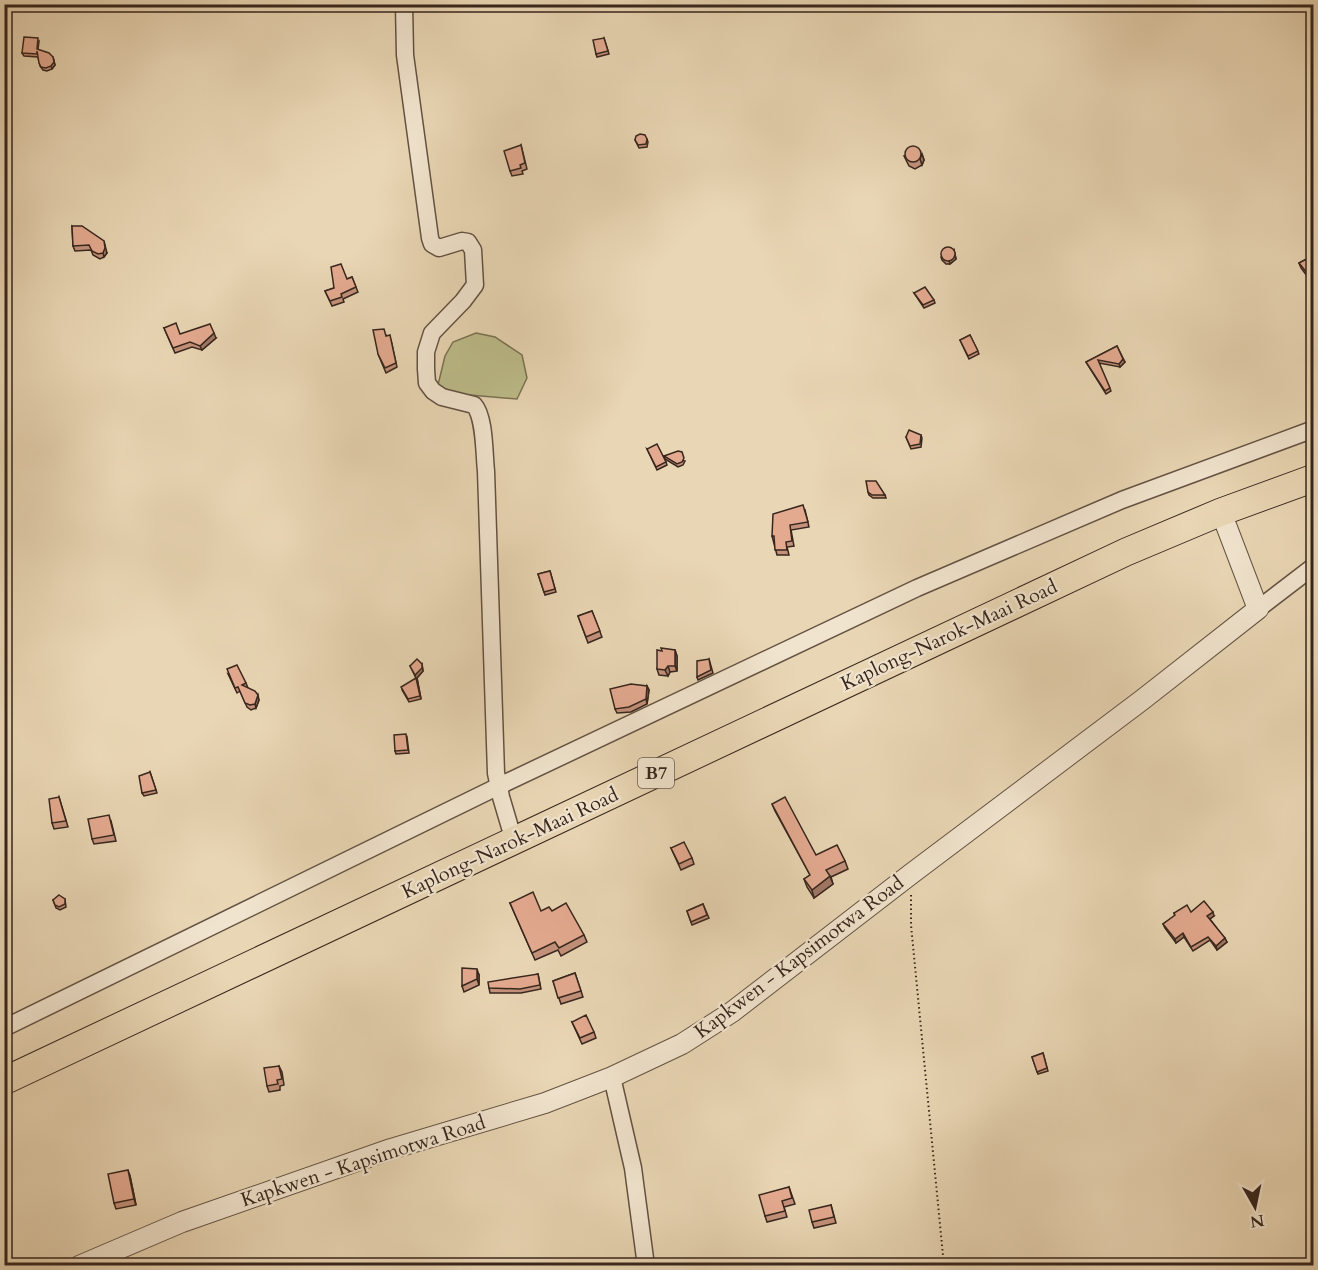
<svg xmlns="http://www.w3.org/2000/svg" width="1318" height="1270" viewBox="0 0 1318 1270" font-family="Cardo,serif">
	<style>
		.green { fill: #bcbc89; stroke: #7a7153; stroke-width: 1.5 }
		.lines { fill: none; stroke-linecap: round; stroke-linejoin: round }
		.minor-casing { stroke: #645243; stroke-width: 19 }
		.tertiary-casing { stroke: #645243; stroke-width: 22 }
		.trunk-casing { stroke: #37261d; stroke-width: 29 }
		.path { stroke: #37261d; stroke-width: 2; stroke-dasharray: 1.5 3; stroke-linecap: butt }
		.minor { stroke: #f1e4ce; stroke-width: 16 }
		.tertiary { stroke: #f1e4ce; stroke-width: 20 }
		.trunk { stroke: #e9d6b4; stroke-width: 27 }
		.wall { fill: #c4927c; stroke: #37261d; stroke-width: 1.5 }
		.shaded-wall { fill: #a07765; stroke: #37261d; stroke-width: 1.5 }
		.building { fill: #e4aa90; stroke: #37261d; stroke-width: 1.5 }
		.labels { text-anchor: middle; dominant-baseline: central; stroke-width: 4.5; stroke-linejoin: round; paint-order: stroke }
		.shield { fill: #f1e4ce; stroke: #6f5f52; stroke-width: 1.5 }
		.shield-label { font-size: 18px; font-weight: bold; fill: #37261d }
		.street-label { font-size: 20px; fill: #37261d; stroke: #f1e4ce }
	</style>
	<rect width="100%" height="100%" fill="#e9d6b4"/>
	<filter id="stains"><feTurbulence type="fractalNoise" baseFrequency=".00333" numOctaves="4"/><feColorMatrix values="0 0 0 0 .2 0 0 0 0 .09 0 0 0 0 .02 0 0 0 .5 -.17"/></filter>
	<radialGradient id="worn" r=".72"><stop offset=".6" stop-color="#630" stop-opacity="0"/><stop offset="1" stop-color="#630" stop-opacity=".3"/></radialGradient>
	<polygon class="green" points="476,333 495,337 522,355 527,378 517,399 470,395 457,400 436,393 445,356 453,342"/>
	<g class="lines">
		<defs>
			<g id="minor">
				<path d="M 404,4 L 405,55 L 430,238 L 432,244 L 439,248 L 462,241 L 468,242 L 473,250 L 475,285 L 463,301 L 432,333 L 426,352 L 426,369 L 427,383 L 433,391 L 442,397 L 474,405 C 485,417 484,454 486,471 L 496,773 L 501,797 L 514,841"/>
				<polyline points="1258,609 1314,566"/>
				<polyline points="4,1028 499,786 917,588 1122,500 1314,429"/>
				<polyline points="612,1077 633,1168 646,1266"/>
			</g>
			<polyline id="tertiary" points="79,1266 182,1222 391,1149 545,1103 612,1077 682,1044 732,1012 911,874 1142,700 1258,609 1221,512"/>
			<polyline id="trunk" points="4,1081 1126,552 1221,512 1314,478"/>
		</defs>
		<use href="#minor" class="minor-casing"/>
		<use href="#tertiary" class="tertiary-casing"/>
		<use href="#trunk" class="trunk-casing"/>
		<polyline class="path" points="911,895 911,925 944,1266"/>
		<use href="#minor" class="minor"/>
		<use href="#tertiary" class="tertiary"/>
		<use href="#trunk" class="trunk"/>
	</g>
	<g class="wall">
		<polygon points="604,38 609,54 597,57 596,54"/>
		<polygon points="39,41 38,50 53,57 55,65 52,69 47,71 43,70 40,66 38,57 24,56 22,53"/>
		<polygon points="647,139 648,142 647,147 639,148 635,140"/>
		<polygon points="521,145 527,169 522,171 523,174 512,176 510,171"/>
		<polygon points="922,154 924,160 922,165 915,169 909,166 904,156"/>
		<polygon points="72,226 107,253 104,257 100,259 93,255 91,250 75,251 73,246"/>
		<polygon points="954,250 956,259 950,264 946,264 942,260 941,257"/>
		<polygon points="1314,255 1314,283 1313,284 1301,268 1299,263"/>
		<polygon points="352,277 358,292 343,299 344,302 332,306 325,291 334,288 347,279"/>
		<polygon points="914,293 934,300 935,303 924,308"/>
		<polygon points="164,328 180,334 216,338 202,350 192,347 175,353"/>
		<polygon points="386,335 391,340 397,367 386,373 378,354"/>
		<polygon points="970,335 979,354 969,359 960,340"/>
		<polygon points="1117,346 1125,362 1120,367 1099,363 1111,391 1106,394 1086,362"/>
		<polygon points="921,435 922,438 921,447 911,449 906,437"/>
		<polygon points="647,449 666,462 667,465 657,470"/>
		<polygon points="664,456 685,461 683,465 678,467 665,459"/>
		<polygon points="868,492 885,495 886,498 873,498 869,495"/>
		<polygon points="805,510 809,527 791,530 794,546 787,547 789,555 777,555 772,536"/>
		<polygon points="550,571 556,592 545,595 538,574"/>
		<polygon points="592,611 602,637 588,643 578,616"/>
		<polygon points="675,650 677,656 677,671 670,672 668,676 659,675 657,669 662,651"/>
		<polygon points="709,659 713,673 698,680 697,677"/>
		<polygon points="422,664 423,671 417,678 421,699 409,702 402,690 416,678 410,666"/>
		<polygon points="228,674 246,683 248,688 259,700 256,708 251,710 247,707 240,691 237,693"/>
		<polygon points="647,686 649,690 647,704 631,712 617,713 615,709"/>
		<polygon points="407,737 409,753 396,754 395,751"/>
		<polygon points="150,772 157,793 144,796 142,793"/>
		<polygon points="59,797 68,827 54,829 52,823"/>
		<polygon points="772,804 816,855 845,861 848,869 831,877 833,884 814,898 807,887 804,879 810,875 775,811"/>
		<polygon points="111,821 116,841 94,844 92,839"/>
		<polygon points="671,848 692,858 694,864 681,870"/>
		<polygon points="65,899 66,907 60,910 56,908 53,900"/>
		<polygon points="510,903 541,911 552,911 584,935 587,942 561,956 558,950 535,960"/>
		<polygon points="703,904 709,918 692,925 687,911"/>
		<polygon points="1191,912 1214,916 1210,919 1227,942 1217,950 1210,940 1193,951 1184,937 1176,943 1165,928 1163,924 1175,916 1174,913"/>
		<polygon points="575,973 583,997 561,1004 553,981"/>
		<polygon points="538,974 541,989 521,993 490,993 489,988"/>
		<polygon points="479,975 479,985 464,992 462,986"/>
		<polygon points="572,1022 594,1032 596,1038 582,1044"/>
		<polygon points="1043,1053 1048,1071 1038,1074 1032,1057"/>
		<polygon points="279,1066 282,1072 284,1085 280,1086 280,1090 269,1092 267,1086"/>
		<polygon points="130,1176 136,1205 116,1209 114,1203"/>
		<polygon points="789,1187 795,1204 784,1207 787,1217 767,1222 765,1216"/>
		<polygon points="831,1205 836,1223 814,1228 812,1222"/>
	</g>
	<g class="shaded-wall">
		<polygon points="53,57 55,65 52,69 51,66"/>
		<polygon points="922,154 924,160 922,165 920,159"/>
		<polygon points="104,241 107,253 104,257 103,253"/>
		<polygon points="954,250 956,259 950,264 949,261"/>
		<polygon points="214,333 216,338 202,350 200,346"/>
		<polygon points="1123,359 1125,362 1120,367 1119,364"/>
		<polygon points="675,650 677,656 677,671 675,666"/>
		<polygon points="422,664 423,671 417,678 421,699 415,675"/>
		<polygon points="668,666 670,672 668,676 665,670"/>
		<polygon points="647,686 649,690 647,704 646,699"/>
		<polygon points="258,695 259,700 256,708 255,704"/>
		<polygon points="830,876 833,884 814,898 812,890"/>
		<polygon points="1213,912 1214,916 1208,920 1207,916"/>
		<polygon points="1183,933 1184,937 1176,943 1175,939"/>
		<polygon points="1225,938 1227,942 1217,950 1216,946"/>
		<polygon points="477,969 479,975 479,985 477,979"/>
		<polygon points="128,1170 130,1176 136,1205 134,1199"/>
	</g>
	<g class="building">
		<polygon points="24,37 38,38 37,49 49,53 53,57 54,62 51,66 46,68 41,67 39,63 37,51 37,54 22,53"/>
		<polygon points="604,38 608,51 596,54 593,40"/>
		<polygon points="640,134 645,135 647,139 646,144 638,145 635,140 636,136"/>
		<polygon points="521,145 525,163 520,165 521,168 510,171 504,151"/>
		<circle cx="913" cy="154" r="8"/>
		<polygon points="4,198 8,198 8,214 4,213"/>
		<polygon points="72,226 82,226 104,241 105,248 103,253 98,254 92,251 89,245 73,246"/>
		<circle cx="948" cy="254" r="7"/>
		<polygon points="1314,255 1314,277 1311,278 1299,263"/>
		<polygon points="341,264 347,279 352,277 356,287 341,294 342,297 330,301 325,291 334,288 331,267"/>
		<polygon points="925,287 934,300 923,305 914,293"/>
		<polygon points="176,323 180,334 210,324 214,333 200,346 190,342 173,348 164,328"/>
		<polygon points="384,329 386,336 390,335 396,363 385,368 378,354 373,330"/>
		<polygon points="970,335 978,351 968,356 960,340"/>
		<polygon points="1117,346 1123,359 1119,364 1098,360 1110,388 1105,391 1086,362"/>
		<polygon points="909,430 921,435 920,444 910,446 906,437"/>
		<polygon points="657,444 666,462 656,467 647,449"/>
		<polygon points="678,451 682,452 684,458 682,462 677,464 664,456"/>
		<polygon points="866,481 876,481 885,495 872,495 868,492"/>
		<polygon points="803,505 808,522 790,525 792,541 786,542 787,550 775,550 774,536 772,536 773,514"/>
		<polygon points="550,571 555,589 544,592 538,574"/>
		<polygon points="592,611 600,631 586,637 578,616"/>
		<polygon points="661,648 675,650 675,666 668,666 665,670 657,669 657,650 662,651"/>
		<polygon points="417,659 422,664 422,668 415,675 410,666"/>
		<polygon points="709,659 711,670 697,677 697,661"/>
		<polygon points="237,665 246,683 242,685 255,691 258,695 255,704 250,705 245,703 238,687 235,688 227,669"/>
		<polygon points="416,678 420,696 408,699 401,687"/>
		<polygon points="631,684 647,686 646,699 629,707 615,709 610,689"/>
		<polygon points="406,734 408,750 395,751 394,735"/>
		<polygon points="150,772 156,790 142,793 139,776"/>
		<polygon points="59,797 66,821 52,823 49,799"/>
		<polygon points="785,797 816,855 837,845 845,861 826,870 830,876 812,890 804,879 810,875 772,804"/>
		<polygon points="109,815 114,835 92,839 88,819"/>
		<polygon points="684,842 692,858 679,864 671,848"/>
		<polygon points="533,892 541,911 549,907 552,911 566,903 584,935 559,948 555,942 532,953 510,903"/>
		<polygon points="59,895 65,899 65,904 59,907 55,905 53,900"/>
		<polygon points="1204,901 1213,912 1207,916 1225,938 1216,946 1208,937 1191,947 1183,933 1175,939 1163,924 1175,915 1174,913 1187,905 1191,912"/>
		<polygon points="703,904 707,915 691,922 687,911"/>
		<polygon points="462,968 477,969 477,979 462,986"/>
		<polygon points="575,973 581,991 558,998 553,981"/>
		<polygon points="538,974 540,985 520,989 489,988 488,982"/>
		<polygon points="586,1015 594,1032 580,1038 572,1022"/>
		<polygon points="1043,1053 1047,1068 1037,1072 1032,1057"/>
		<polygon points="279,1066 282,1079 277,1080 278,1084 267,1086 264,1068"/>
		<polygon points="128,1170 134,1199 114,1203 108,1174"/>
		<polygon points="789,1187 792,1198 782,1201 785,1211 765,1216 759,1195"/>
		<polygon points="831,1205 834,1217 812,1222 809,1210"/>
		<polygon points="226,1260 227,1266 208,1266"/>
	</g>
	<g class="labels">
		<rect class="shield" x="638" y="758" width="36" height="30" rx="4.5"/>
		<g class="shield-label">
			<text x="656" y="773">B7</text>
		</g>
		<g class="street-label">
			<text transform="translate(949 635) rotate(-25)">Kaplong-Narok-Maai Road</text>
			<text transform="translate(510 843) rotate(-25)">Kaplong-Narok-Maai Road</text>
			<text transform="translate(799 957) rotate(-37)">Kapkwen - Kapsimotwa Road</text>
			<text transform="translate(363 1161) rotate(-18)">Kapkwen - Kapsimotwa Road</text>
		</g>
	</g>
	<rect width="1318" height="1270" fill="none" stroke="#e9d6b4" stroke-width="24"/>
	<rect x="6" y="6" width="1306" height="1258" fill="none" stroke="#37261d" stroke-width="3"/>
	<rect x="12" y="12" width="1294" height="1246" fill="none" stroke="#37261d" stroke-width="1.5"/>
	<g transform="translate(1255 1207) rotate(171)" stroke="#f1e4ce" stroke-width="4.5" paint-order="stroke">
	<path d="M0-4.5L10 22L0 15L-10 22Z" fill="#37261d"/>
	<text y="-9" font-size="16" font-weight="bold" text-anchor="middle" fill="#37261d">N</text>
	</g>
	<rect width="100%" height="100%" filter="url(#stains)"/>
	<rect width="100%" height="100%" fill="url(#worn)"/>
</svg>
